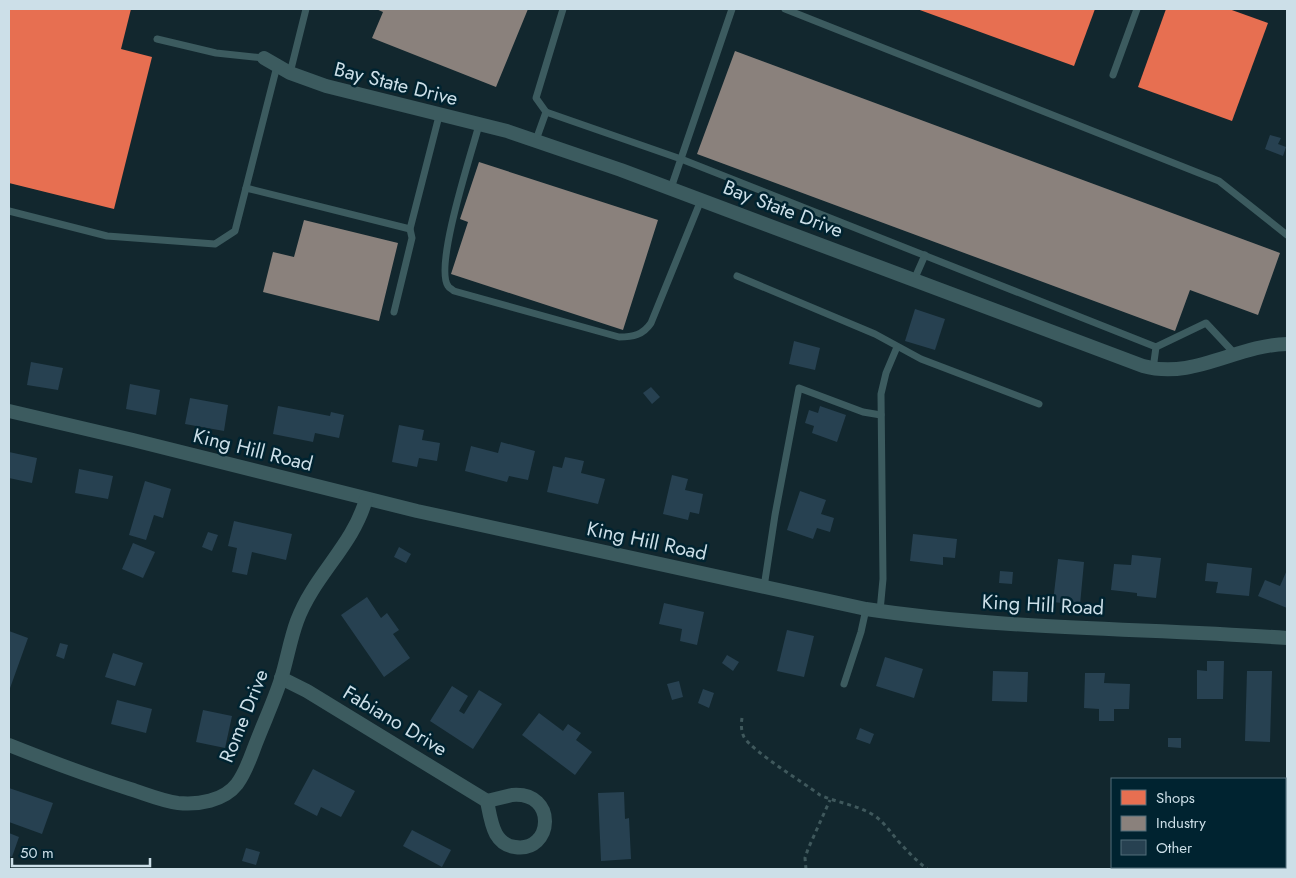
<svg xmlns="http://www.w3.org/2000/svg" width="1296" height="878" viewBox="0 0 1296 878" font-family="Jost,sans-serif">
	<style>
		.shops { fill: #e76f51 }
		.industry { fill: #8a817c }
		.building { fill: #274151 }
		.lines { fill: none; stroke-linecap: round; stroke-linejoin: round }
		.path { stroke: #3f585c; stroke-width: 3; stroke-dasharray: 4 4; stroke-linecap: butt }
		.service { stroke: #3c5b5f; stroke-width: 7 }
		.minor { stroke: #3c5b5f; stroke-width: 14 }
		.secondary { stroke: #3d6164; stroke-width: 20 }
		.labels { text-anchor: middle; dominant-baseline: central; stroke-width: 5; stroke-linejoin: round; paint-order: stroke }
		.street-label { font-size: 20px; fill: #ccdfe8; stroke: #002330 }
	</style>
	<rect width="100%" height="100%" fill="#12272e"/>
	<g class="shops">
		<polygon points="9,9 131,9 121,49 152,57 114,209 9,183"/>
		<polygon points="917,9 1095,9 1074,66"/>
		<polygon points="1166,9 1229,9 1268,23 1232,121 1138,87"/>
	</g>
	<g class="industry">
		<polygon points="376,9 528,9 496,87 372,38 383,12"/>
		<polygon points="735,51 1280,253 1258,315 1190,290 1175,331 697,154"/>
		<polygon points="479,162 658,220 623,330 451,274 468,222 460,219"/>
		<polygon points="304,220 398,243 379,321 263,292 273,252 294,257"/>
	</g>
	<g class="building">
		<polygon points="1270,135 1281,138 1278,144 1286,147 1283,156 1265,149"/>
		<polygon points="915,309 945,319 935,350 905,341"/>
		<polygon points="794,341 820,348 815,370 789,364"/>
		<polygon points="31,362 63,368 58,390 27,385"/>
		<polygon points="130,384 160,390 156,415 126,409"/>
		<polygon points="651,387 660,397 652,404 643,393"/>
		<polygon points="190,398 228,405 224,431 185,424"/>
		<polygon points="278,406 330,416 331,412 344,415 339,438 315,433 313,442 273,434"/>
		<polygon points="820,406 846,415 837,442 812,433 814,426 805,423 809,410 818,413"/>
		<polygon points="399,425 424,430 422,440 440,443 437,461 419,458 417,467 392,462"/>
		<polygon points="501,442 535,451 528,480 509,476 507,482 465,471 471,446 498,453"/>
		<polygon points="9,452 37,458 32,483 9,478"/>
		<polygon points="565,457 584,461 581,473 605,479 598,504 547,492 553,466 562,468"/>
		<polygon points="79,469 113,476 108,499 75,493"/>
		<polygon points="672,475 688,479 685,490 703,494 699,514 690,512 688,520 663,514"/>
		<polygon points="145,481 171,489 163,518 154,515 146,540 129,535"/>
		<polygon points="800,491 826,500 821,514 834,518 830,532 817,528 813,539 787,530"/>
		<polygon points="234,521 292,534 286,560 252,552 247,575 232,572 237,548 228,546"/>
		<polygon points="208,532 218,535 212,551 202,547"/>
		<polygon points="913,534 957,539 955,558 943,557 943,565 910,561"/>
		<polygon points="133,543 155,552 143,578 122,569"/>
		<polygon points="399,547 411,554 406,563 394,557"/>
		<polygon points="1132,555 1161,558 1156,598 1137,596 1137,593 1111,590 1114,564 1131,565"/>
		<polygon points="1058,559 1084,562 1080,605 1053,602"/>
		<polygon points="1207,563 1252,568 1249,596 1216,593 1218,582 1205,581"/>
		<polygon points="1287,570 1287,608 1258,596 1265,580 1280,586"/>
		<polygon points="1000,571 1013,572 1012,584 999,583"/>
		<polygon points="367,597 381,618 387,613 399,630 393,634 410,658 384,677 341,615"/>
		<polygon points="664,603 704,612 697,645 680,641 682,629 659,624"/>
		<polygon points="787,630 814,636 804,677 777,671"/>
		<polygon points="9,631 28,638 9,691"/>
		<polygon points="60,643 68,645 64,659 56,656"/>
		<polygon points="113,653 143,663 135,686 105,677"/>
		<polygon points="727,655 739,662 733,671 722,663"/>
		<polygon points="885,657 923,669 914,698 876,686"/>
		<polygon points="1207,661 1224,661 1223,699 1197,699 1197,670 1207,671"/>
		<polygon points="993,671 1028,672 1027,702 992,701"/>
		<polygon points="1247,671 1272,671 1270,742 1245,741"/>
		<polygon points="1085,673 1105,673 1104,683 1130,684 1129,709 1114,709 1114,721 1099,721 1099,709 1084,708"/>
		<polygon points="679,681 683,697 672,700 667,684"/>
		<polygon points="452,686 468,696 459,711 464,714 479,690 502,704 473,749 430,721"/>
		<polygon points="703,689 714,693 709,708 698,703"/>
		<polygon points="117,700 152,709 146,733 111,724"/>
		<polygon points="203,710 232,716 225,748 196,742"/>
		<polygon points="539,713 563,731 568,724 581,733 576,740 592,752 575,775 522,735"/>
		<polygon points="860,728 874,734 870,744 856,739"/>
		<polygon points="1168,738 1181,738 1181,748 1168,747"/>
		<polygon points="313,769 355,791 341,817 321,807 317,816 294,804"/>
		<polygon points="9,788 53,803 42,834 9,822"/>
		<polygon points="624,792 625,819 629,818 631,859 601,861 598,793"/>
		<polygon points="412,830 451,850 442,867 403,846"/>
		<polygon points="9,833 19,837 12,857 9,856"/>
		<polygon points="246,848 260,852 256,865 242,861"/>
		<polygon points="1179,867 1221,867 1227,869 1184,869"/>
	</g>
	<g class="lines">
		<g class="path">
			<path d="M 742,718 C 741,724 741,731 744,737 C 753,752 804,783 820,795 C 838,803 858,805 875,816 C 885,823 891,833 899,842 C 908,852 917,861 927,869"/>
			<polyline points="806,869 805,858 808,849 830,800"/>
		</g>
		<g class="service">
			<polyline points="785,9 1219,181 1287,235"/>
			<polyline points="157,39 216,53 264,58"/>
			<polyline points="290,73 306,9"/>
			<polyline points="1113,75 1137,9"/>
			<polyline points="546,112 681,159 1156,347 1206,323 1235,354"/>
			<path d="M 479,125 C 472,151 434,266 448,286 C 449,288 452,289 454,291 L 619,337 C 633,337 643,335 651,323 L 701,200"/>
			<polyline points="536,140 546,112 536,98 563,9"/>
			<polyline points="246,188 410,229 439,116"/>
			<polyline points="671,188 732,9"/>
			<polyline points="9,211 107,236 215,244 235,231 277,66"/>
			<polyline points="737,276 875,334 921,359 1039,404"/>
			<polyline points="914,280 925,255"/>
			<polyline points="394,312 412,238 410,229"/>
			<polyline points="1153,369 1156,347"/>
			<polyline points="764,587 775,515 799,388 863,412 881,415"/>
			<polyline points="880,611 883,579 881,394 886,373 897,347"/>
			<polyline points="844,684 861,632 866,609"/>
		</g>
		<g class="minor">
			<path d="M 264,58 L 290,73 L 326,86 L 507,131 L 621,170 L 1143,366 C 1194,380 1236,345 1287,344"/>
			<path d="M 9,411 L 133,440 L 417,511 L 866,609 C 1005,630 1147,628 1287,638"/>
			<polyline points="281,678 307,691 487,801"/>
			<path d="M 9,745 C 49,761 89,776 130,789 C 146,794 162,801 178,803 C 198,805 224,801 237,784 C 246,772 251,756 256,743 C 264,722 274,701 281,679 C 287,660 290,640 297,621 C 314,575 353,546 366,499"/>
			<path d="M 512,795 C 558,791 553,853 515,847 C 507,846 500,841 496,834 C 491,825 489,811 487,801 Z"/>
		</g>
		<polyline class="secondary" points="1286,869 1287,867"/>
	</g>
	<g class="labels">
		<g class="street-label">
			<text transform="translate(396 84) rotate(14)">Bay State Drive</text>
			<text transform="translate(783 209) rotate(21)">Bay State Drive</text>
			<text transform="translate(253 450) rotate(14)">King Hill Road</text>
			<text transform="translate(647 541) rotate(12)">King Hill Road</text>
			<text transform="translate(1043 605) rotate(3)">King Hill Road</text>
			<text transform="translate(244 716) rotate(-68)">Rome Drive</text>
			<text transform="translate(395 721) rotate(31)">Fabiano Drive</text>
		</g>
	</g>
	<rect width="1296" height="878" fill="none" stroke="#ccdfe8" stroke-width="20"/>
	<rect x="1111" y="778" width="175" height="90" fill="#002330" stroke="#526e7a"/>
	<rect x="1121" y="790" width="25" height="15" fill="#e76f51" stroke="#526e7a"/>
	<text x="1156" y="803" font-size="15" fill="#ccdfe8">Shops</text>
	<rect x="1121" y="816" width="25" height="15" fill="#8a817c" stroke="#526e7a"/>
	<text x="1156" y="828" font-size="15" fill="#ccdfe8">Industry</text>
	<rect x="1121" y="840" width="25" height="15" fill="#274151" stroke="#526e7a"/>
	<text x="1156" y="853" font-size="15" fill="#ccdfe8">Other</text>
	<path d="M12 858v8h138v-8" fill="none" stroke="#ccdfe8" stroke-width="2.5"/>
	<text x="20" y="858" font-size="15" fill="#ccdfe8" stroke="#002330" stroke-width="4" paint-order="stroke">50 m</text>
</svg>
